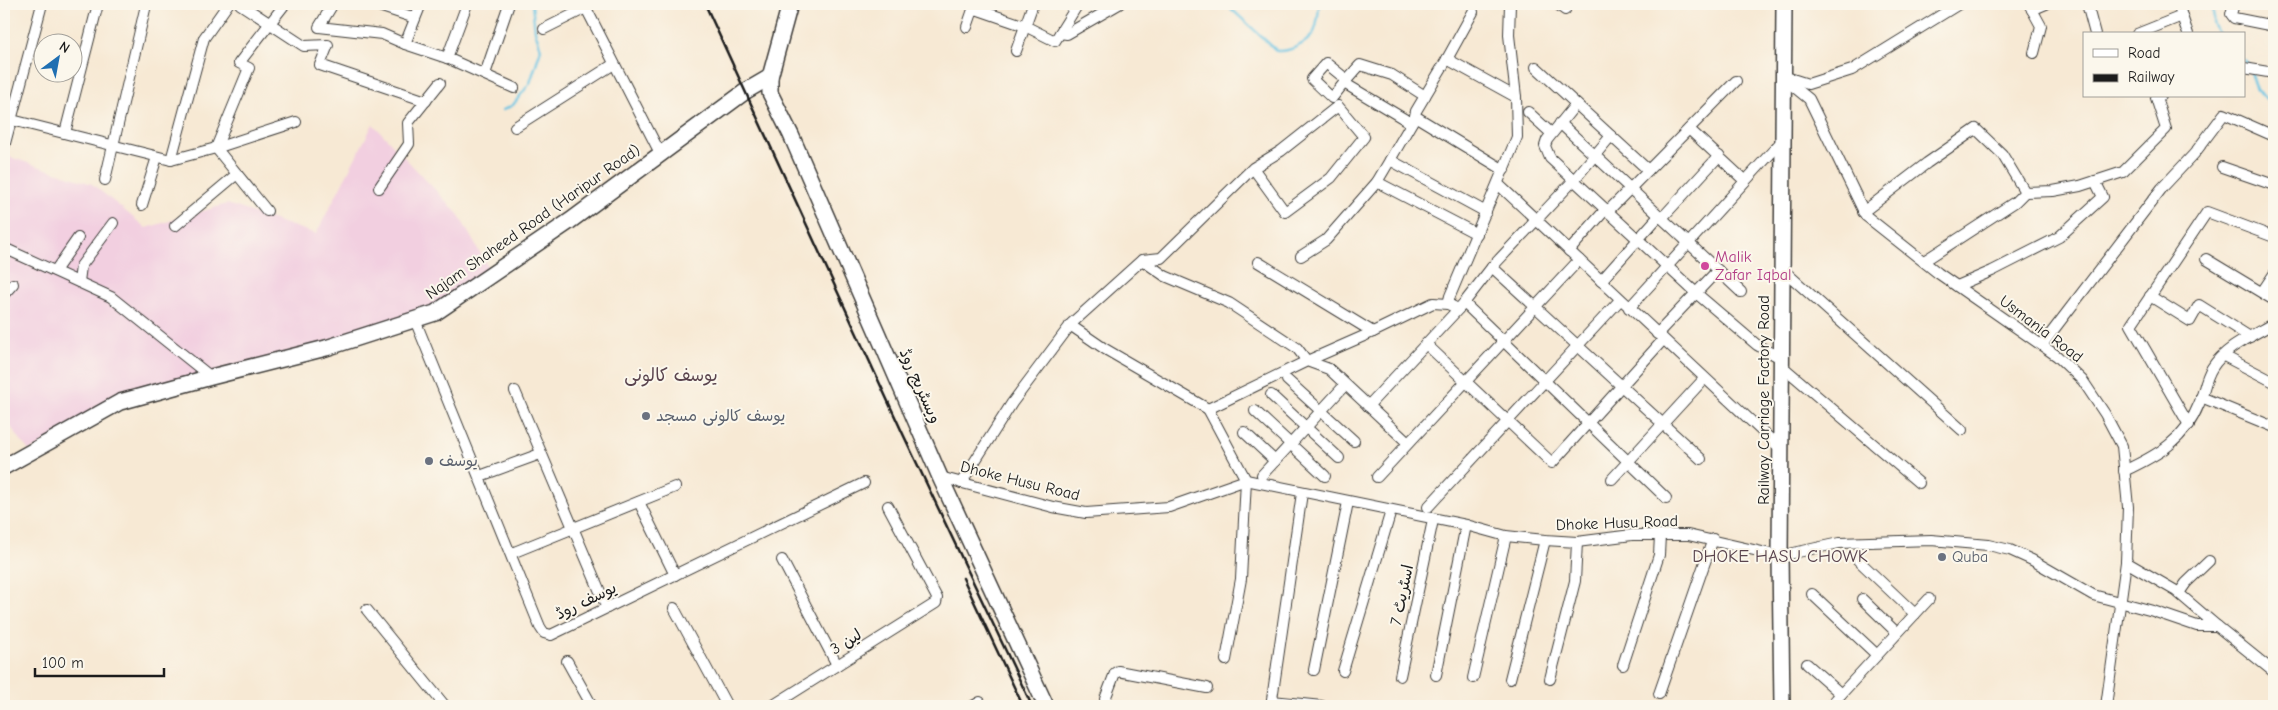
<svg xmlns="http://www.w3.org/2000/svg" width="2278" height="710" viewBox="0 0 2278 710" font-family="'Comic Neue','Playpen Sans Arabic',sans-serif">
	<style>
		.built { fill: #f2cfe0 }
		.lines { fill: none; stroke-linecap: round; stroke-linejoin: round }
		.stream { stroke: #64c2e2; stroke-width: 2.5 }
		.street-casing { stroke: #3d3b38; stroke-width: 12 }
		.secondary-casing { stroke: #3d3b38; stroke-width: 18 }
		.street { stroke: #fff; stroke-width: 10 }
		.secondary { stroke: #fff; stroke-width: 15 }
		.rail { stroke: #1c1c1c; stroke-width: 2.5 }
		.hotel-dot { fill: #d1479c; stroke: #fbf7ec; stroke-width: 2 }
		.worship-dot { fill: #6b7280; stroke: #fbf7ec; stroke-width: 2 }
		.labels { text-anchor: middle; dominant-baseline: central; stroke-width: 4; stroke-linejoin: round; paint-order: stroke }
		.street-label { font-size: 16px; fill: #1c1c1c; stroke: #fbf7ec }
		.hotel-label { font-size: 16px; fill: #b23c85; stroke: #fbf7ec; text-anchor: start }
		.worship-label { font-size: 16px; fill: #5b616d; stroke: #fbf7ec; text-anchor: start }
		.neighbourhood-label { font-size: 18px; fill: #5a444e; stroke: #fbf7ec }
	</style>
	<rect width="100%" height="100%" fill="#fbf7ec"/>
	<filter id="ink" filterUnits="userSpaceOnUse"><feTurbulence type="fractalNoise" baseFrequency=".02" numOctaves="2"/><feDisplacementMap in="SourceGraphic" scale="10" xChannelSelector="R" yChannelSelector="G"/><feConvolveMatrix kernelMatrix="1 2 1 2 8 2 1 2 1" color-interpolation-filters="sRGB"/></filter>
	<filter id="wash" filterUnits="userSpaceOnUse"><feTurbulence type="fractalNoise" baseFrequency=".0096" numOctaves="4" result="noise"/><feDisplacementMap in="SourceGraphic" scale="20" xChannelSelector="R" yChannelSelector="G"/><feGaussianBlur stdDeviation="1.12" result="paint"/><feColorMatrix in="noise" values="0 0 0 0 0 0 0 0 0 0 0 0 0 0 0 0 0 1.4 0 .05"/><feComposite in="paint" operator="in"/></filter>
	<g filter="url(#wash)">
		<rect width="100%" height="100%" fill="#f7e9d4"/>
		<polygon class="built" points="373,124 458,214 492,274 435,313 120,400 29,451 4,418 4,155 92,184 146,228 227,204 316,234"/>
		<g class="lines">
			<g class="stream">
				<path d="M 1226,4 L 1277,51 C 1289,52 1306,44 1313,34 C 1318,26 1318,15 1319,6 L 1322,4"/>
				<polyline points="1729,4 1742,4"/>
				<polyline points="2214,4 2213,23 2218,34"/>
				<polyline points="2244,60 2249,66"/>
				<polyline points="2251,72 2257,91 2274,104"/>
				<polyline points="503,110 513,105 530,83 541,49 535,31 532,4"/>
			</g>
		</g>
	</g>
	<g filter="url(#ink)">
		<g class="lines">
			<defs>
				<g id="street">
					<polyline points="240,4 304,46 328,45 320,65 426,101"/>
					<polyline points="333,4 319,27 382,34 405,44 421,4"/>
					<polyline points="373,4 415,18"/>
					<polyline points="917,4 918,4"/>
					<polyline points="1557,4 1565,10"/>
					<polyline points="2029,4 2041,26 2034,53"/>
					<polyline points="2087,4 2095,34"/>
					<polyline points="2234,4 2231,14 2234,18 2274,26"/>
					<polyline points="973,8 1025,26 1055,41 1078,4"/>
					<polyline points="2032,10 2046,4"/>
					<polyline points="1473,12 1447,59 1516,97"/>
					<polyline points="2182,16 2188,34"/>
					<polyline points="967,27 975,4"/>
					<polyline points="544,29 586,8 661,155"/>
					<polyline points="1060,33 1067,34 1119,4"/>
					<polyline points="2137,34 2182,16 2178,4"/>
					<polyline points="405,44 447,58 514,88"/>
					<polyline points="1016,51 1033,4"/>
					<polyline points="447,58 467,4"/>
					<polyline points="1447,59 1416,111 1415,116 1504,170"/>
					<polyline points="1536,67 1648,170"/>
					<polyline points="2244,68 2274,73"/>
					<polyline points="485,74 509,4"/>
					<polyline points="1782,77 1809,99 1866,216 1938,273 2057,356 2083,381 2105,414 2122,446 2128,507 2126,562 2106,706"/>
					<polyline points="1786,77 1808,84 1852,70 1959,4"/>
					<polyline points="1344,83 1332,98 1312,79 1326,63 1347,80"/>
					<polyline points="1576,104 1547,140 1545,146 1550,158 1696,293 1757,345 1782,359"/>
					<polyline points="1528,112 1551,133"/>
					<polyline points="1415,117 1390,160 1486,212"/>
					<polyline points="4,118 171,160 216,148 296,122"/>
					<polyline points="1411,123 1344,83 1360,65 1392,75 1425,96"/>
					<polyline points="1560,123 1741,292"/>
					<polyline points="515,127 614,64"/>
					<polyline points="1689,129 1745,181"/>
					<polyline points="65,133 98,4"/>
					<polyline points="4,147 42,4"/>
					<polyline points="171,160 204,38 228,4"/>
					<polyline points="1390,160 1377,182 1477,234"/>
					<polyline points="2222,167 2274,185"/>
					<polyline points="105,180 146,5"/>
					<polyline points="1498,184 1782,450"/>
					<polyline points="379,188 409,144 408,123 440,83"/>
					<polyline points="2025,192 2053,191 2080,186 2123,172 2166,129 2156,98 2160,96"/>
					<polyline points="142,205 157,157"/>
					<polyline points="267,211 216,148 249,68 239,63 285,4"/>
					<polyline points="1608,211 1736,81"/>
					<polyline points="1863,212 1927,163 1976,129 2002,154 2025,192 2015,202 1924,261"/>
					<polyline points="1662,218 1719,156"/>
					<polyline points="175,226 237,174"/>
					<polyline points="4,248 111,297 211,377"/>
					<polyline points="1569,251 1606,209"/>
					<polyline points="1301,256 1326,240 1377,182"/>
					<polyline points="2206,259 2274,300"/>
					<polyline points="1142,260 1165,276 1229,303 1297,348 1307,361 1373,332"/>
					<polyline points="1258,262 1373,332 1433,303 1448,304"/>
					<polyline points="1492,267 1701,459"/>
					<polyline points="1782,269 1962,430"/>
					<polyline points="55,271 78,238"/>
					<polyline points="1601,281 1659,216"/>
					<polyline points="79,282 81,266 113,223"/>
					<polyline points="1957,286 1992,271 2059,237 2103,197 2095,181"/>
					<polyline points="2262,292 2274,274"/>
					<polyline points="4,294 13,284"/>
					<polyline points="2150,296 2190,321 2199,305 2250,337"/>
					<polyline points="1464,303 1666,498"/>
					<polyline points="1629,308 1782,141"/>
					<polyline points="1458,309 1448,304 1450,296 1517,137 1516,97 1509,35 1510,4"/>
					<polyline points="415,320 540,627 544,633 551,635 864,483"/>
					<polyline points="1070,325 1105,349 1208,409"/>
					<polyline points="1657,334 1718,270"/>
					<polyline points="1426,344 1552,463 1663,340"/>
					<polyline points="2042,345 2162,188 2194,154 2224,114 2274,136"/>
					<polyline points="2224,356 2274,382"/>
					<polyline points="1782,366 1919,483"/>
					<polyline points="1287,380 1354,441"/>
					<polyline points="515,391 607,608"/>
					<polyline points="1271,395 1339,458"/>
					<polyline points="2201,397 2274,427"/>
					<polyline points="1368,406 1464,303 1492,267 1574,180 1611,136"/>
					<polyline points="1255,411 1325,476"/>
					<polyline points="2189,425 2131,325 2207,212 2274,237"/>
					<polyline points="1244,432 1275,461"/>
					<path d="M 2124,471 C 2158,455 2185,440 2199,404 C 2204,392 2205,379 2212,368 C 2225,347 2254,335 2274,323"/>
					<polyline points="1262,475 1345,385"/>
					<polyline points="480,476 540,454"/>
					<polyline points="940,477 1053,507 1086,513 1169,507 1246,480 1466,525 1506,536 1545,540 1577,542 1632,535 1688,535 1780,556 1839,543 1931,540 1988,545 2010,550 2032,560 2093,595 2153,611 2197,626 2217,626 2274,672"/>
					<polyline points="1377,477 1579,260"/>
					<polyline points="1612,479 1704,379"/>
					<polyline points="961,483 1012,403 1072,323 1142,260 1161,258 1253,168 1281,151 1338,106 1364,137 1331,178 1285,212 1253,168"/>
					<polyline points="639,502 675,575"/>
					<polyline points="1428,507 1620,300"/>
					<polyline points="512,553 675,487"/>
					<polyline points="782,560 837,665"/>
					<polyline points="1858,560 1915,614"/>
					<polyline points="2126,562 2176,591 2217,626"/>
					<polyline points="2179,593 2186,583 2209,561"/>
					<polyline points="1812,594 1877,655"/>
					<polyline points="1862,599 1897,633"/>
					<polyline points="674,608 727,706"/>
					<polyline points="367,610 445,706"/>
					<polyline points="1226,660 1241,579 1246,480 1208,409 1307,361 1329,369 1408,443"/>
					<polyline points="567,661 592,706"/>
					<polyline points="1807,664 1841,694"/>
					<polyline points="1623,665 1659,555 1660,535"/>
					<polyline points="1314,670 1348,502"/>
					<polyline points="1343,671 1391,511"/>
					<polyline points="1436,675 1466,525"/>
					<polyline points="1400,676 1433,520"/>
					<polyline points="1473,678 1506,536"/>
					<polyline points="1510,679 1545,540"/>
					<polyline points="1550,679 1575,581 1577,542"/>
					<polyline points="1659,694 1713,539"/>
					<polyline points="1272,701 1322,706"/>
					<polyline points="772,706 936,603 937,598 888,506"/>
					<polyline points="973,706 980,702"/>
					<polyline points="1105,706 1107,704 1105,699 1115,673 1118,671 1207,688"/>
					<polyline points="1271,706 1302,493"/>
					<polyline points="1830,706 1929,599"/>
				</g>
				<g id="secondary">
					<polyline points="790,4 770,77 770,93 791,135 940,477 1046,706"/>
					<polyline points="4,467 120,402 211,377 326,348 435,313 570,221 746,91 770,77"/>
					<polyline points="1782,706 1780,556 1784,4"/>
				</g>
			</defs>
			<use href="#street" class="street-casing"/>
			<use href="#secondary" class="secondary-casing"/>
			<use href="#street" class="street"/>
			<use href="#secondary" class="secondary"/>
			<g class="rail">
				<polyline points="705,4 903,434 1032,706"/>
				<polyline points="963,578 1023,706"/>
			</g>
		</g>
	</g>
	<circle class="hotel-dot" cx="1705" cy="266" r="5"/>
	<g class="worship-dot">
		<circle cx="646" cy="416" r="5"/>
		<circle cx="429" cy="461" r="5"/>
		<circle cx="1942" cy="557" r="5"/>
	</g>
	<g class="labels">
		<g class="street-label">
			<text transform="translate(533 222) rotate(-35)">Najam Shaheed Road (Haripur Road)</text>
			<text transform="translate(2041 329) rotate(37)">Usmania Road</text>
			<text transform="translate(920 386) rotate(66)">ویسٹریج روڈ</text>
			<text transform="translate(1764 400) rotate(-90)">Railway Carriage Factory Road</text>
			<text transform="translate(1020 481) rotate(14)">Dhoke Husu Road</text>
			<text transform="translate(1617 523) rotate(-2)">Dhoke Husu Road</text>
			<text transform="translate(1402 595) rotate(-78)">اسٹریٹ 7</text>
			<text transform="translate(586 601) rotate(-26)">یوسف روڈ</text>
			<text transform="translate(846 642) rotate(-32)">لین 3</text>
		</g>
		<g class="hotel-label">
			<text x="1715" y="257">Malik<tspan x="1715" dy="18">Zafar Iqbal</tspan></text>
		</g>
		<g class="worship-label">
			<text x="656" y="416">یوسف کالونی مسجد</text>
			<text x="439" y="461">یوسف</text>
			<text x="1952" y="557">Quba</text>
		</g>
		<g class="neighbourhood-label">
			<text x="671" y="375">یوسف کالونی</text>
			<text x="1780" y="556">DHOKE HASU CHOWK</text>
		</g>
	</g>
	<rect width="2278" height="710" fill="none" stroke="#fbf7ec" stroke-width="20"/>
	<rect x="2083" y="32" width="162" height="65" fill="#fbf7ec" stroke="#a29f99"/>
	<rect x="2093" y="49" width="25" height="8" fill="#ffffff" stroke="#a29f99"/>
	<text x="2128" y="58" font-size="15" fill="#1c1c1c">Road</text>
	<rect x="2093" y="74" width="25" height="8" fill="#1c1c1c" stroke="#a29f99"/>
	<text x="2128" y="82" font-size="15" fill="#1c1c1c">Railway</text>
	<g transform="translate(58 58) rotate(32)"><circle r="24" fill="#fbf7ec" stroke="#a29f99"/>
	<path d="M0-4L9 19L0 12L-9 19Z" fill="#1f6fb2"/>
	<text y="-8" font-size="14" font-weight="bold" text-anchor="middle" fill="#1c1c1c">N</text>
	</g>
	<path d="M35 668v8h129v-8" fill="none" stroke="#1c1c1c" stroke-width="2.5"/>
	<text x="42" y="668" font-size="15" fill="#1c1c1c" stroke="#fbf7ec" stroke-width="4" paint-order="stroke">100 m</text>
</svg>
